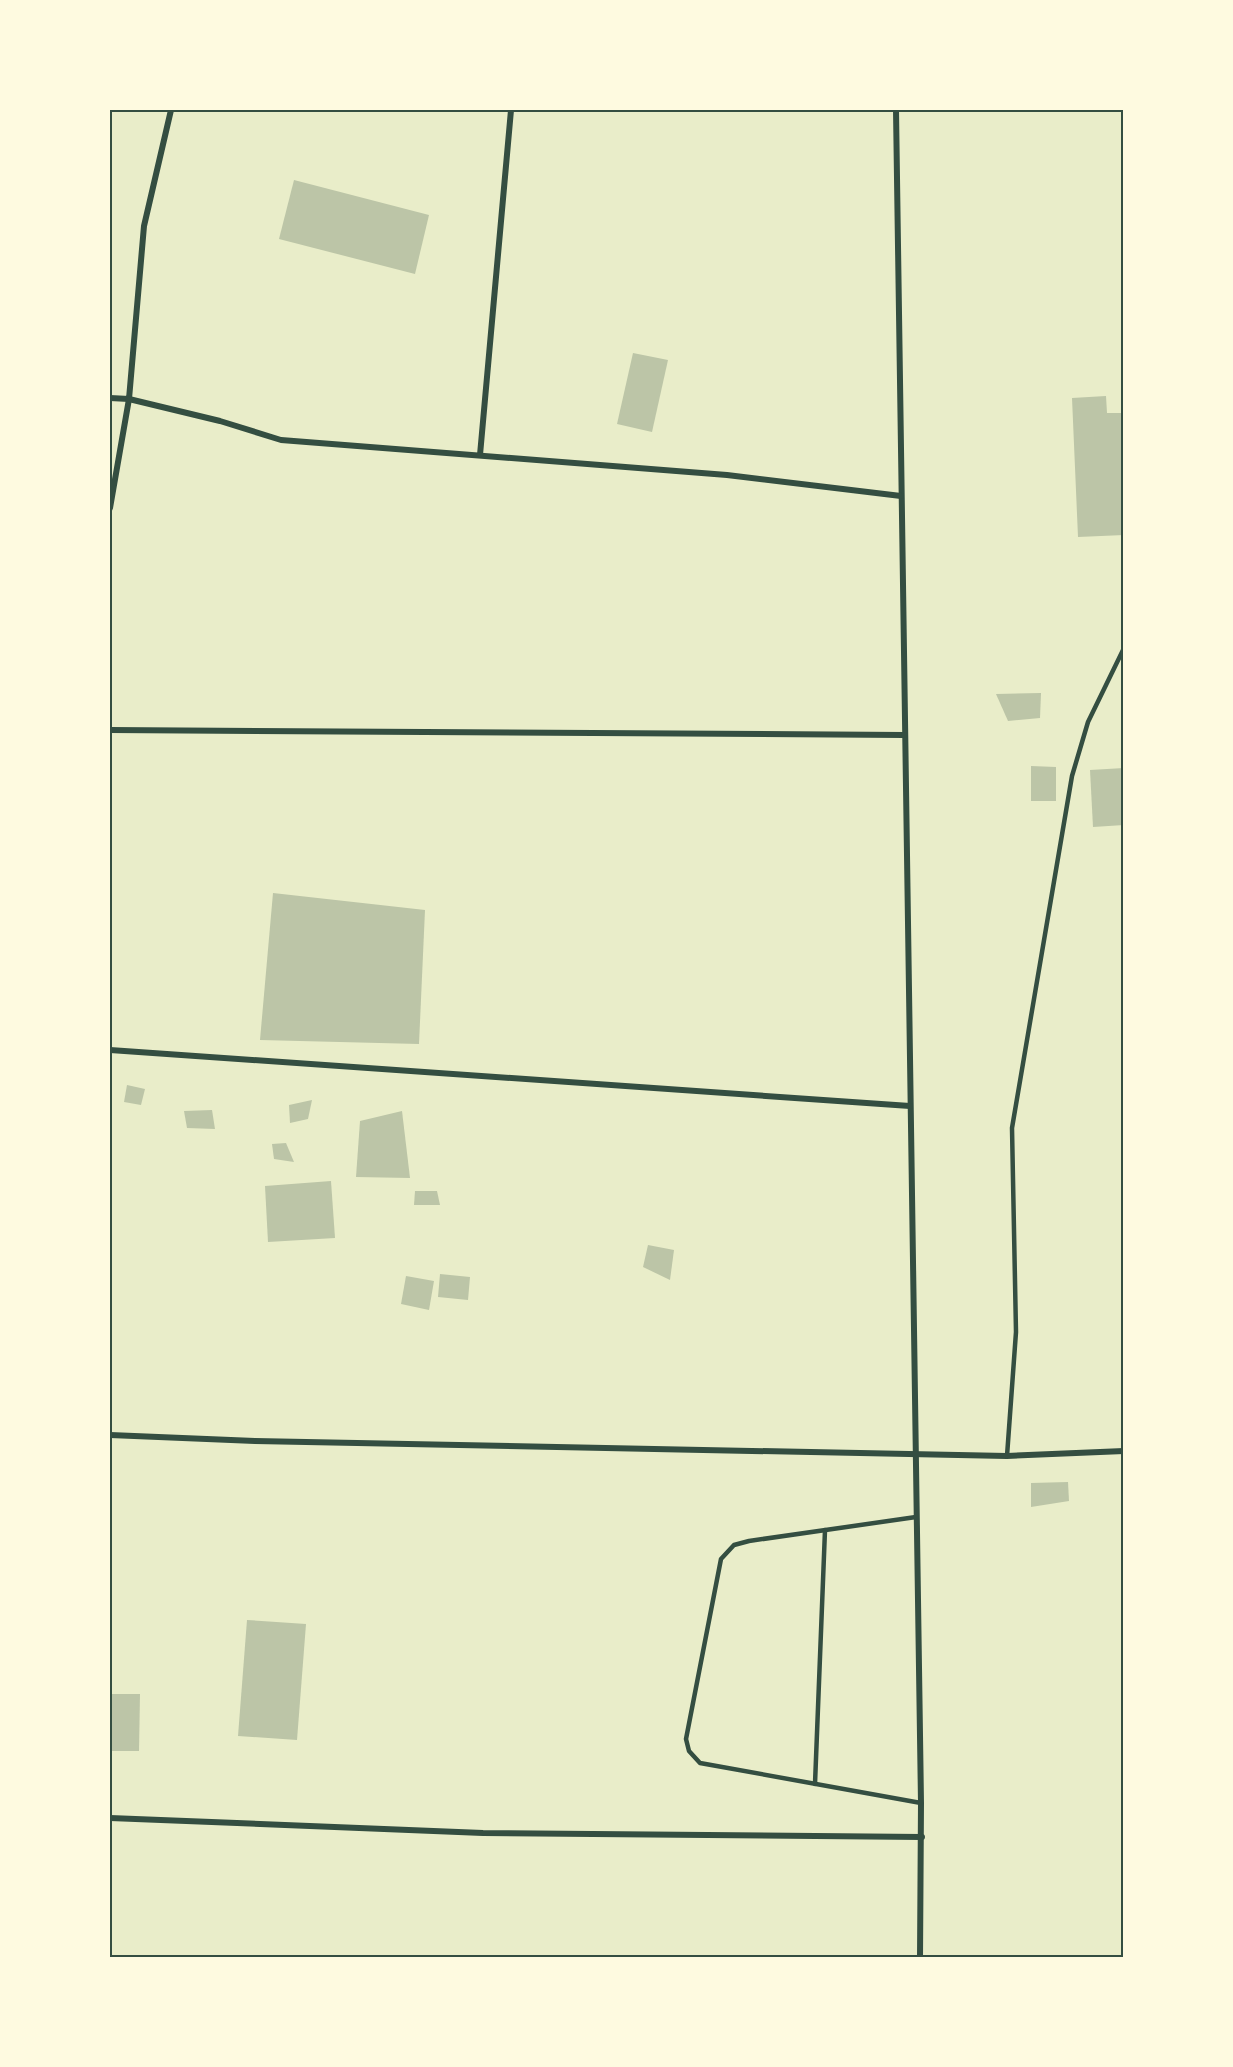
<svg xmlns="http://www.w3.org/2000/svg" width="1233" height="2067" viewBox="0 0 1233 2067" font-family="'Golos Text',sans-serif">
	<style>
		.building { fill: #bcc5a7 }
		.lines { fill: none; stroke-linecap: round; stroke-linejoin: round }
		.service { stroke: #344e41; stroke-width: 4.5 }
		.minor { stroke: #344e41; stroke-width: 6 }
		.neatline { fill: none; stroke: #344e41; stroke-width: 2 }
	</style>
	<rect width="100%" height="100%" fill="#e9edc9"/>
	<g class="building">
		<polygon points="294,180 429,215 415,274 279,239"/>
		<polygon points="633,353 668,360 652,432 617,424"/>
		<polygon points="1106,396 1107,413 1124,413 1124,535 1078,537 1072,398"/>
		<polygon points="1041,693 1040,718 1008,721 996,694"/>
		<polygon points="1031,766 1056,767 1056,801 1031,801"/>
		<polygon points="1124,768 1124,825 1093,827 1090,770"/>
		<polygon points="273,893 425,910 419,1044 260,1040"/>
		<polygon points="127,1085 145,1089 141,1105 124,1102"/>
		<polygon points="312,1100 308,1119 290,1123 289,1105"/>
		<polygon points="212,1110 215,1129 187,1128 184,1111"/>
		<polygon points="402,1111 410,1178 356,1177 360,1121"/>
		<polygon points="286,1143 294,1162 274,1159 272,1144"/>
		<polygon points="331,1181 335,1238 268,1242 265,1186"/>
		<polygon points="415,1191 437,1191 440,1205 414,1205"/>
		<polygon points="648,1245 674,1250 670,1280 643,1267"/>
		<polygon points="440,1274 470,1277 468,1300 438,1297"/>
		<polygon points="406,1276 434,1281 429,1310 401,1304"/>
		<polygon points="1068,1482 1069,1501 1031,1507 1031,1483"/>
		<polygon points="247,1620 306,1624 297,1740 238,1736"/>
		<polygon points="110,1694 140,1694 139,1751 110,1751"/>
	</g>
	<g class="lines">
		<g class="service">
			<polyline points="1007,1456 1016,1332 1012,1128 1072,776 1088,722 1124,648"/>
			<polyline points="916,1517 749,1541 734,1545 721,1559 686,1739 689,1751 700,1763 921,1803"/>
			<polyline points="815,1784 825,1530"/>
		</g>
		<g class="minor">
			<polyline points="896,110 921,1803 920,1958"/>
			<polyline points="110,398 129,399 144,226 171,110"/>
			<polyline points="480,455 511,110"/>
			<polyline points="110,508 129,399 220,421 281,440 727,475 901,496"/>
			<polyline points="110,730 904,735"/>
			<polyline points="110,1050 910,1106"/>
			<polyline points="110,1435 255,1441 1007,1456 1124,1451"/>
			<polyline points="110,1818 483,1833 922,1837"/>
		</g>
	</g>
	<rect width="1233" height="2067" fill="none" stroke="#fefae0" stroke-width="222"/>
	<rect x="111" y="111" width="1011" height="1845" class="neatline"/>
</svg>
